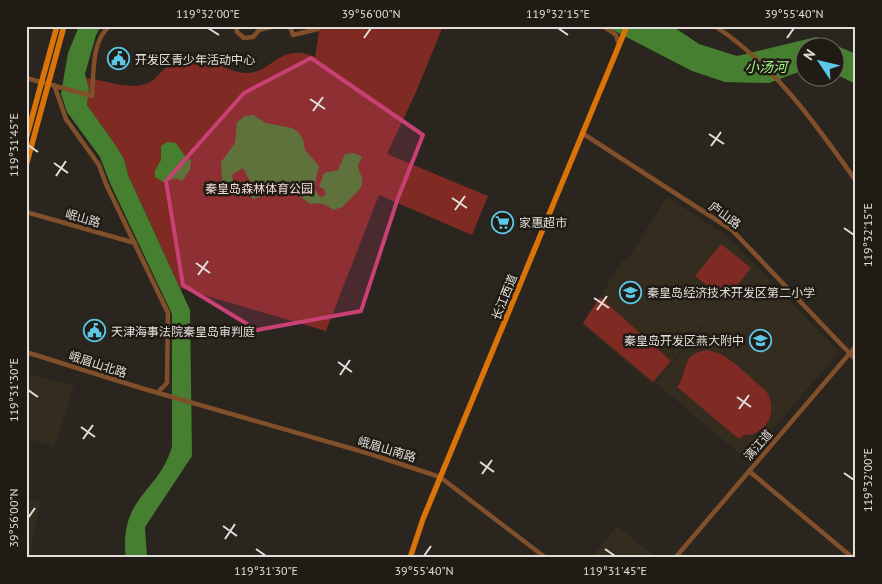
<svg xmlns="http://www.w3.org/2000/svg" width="882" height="584" viewBox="0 0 882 584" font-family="'PT Sans','Noto Sans SC',sans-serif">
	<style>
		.built { fill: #332c1f }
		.green { fill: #7f2b23 }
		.water { fill: #457f2f; fill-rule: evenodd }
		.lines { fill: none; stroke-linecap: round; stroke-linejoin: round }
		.minor { stroke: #814f2a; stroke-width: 4.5 }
		.major { stroke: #da7408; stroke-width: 5.5 }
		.marked { fill: #c84074; fill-opacity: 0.2; stroke: #c84074; stroke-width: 4; stroke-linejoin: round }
		.ticks { fill: none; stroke: #e1ded9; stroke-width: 2 }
		.labels { text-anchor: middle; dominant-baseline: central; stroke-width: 5; stroke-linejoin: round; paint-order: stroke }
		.poi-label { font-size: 12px; fill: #e1ded9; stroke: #201c15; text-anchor: start }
		.park-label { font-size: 12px; fill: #f7dcd7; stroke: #201c15 }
		.street-label { font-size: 12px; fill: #e1ded9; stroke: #201c15 }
		.water-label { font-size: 14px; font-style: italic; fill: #a2f188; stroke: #201c15 }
		.neatline { fill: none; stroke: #e1ded9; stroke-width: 2 }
		.ticks-label { font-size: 12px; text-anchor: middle; fill: #e1ded9 }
	</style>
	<rect width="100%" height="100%" fill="#2a261f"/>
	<g class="built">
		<polygon points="667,197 727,236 839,352 747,460 656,383 702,328 654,286 700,328 653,385 582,325 623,260 626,262"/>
		<polygon points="26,373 74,386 54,447 26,438"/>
		<polygon points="26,498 40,502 29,558 26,558"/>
		<polygon points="617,526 657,558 591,558"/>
	</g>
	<g class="green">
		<path d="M 320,26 L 443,26 L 416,92 L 387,154 L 488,196 L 472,235 L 379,195 L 326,331 L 180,288 L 128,175 L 124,159 L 114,143 L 87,105 L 89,89 L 86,78 C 104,80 128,90 146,84 C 162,78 164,59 190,57 C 212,55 227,74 248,73 C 273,72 280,42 315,57 Z"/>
		<polygon points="721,244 751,268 726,300 695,276"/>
		<polygon points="600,297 671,361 653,382 583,323"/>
		<path d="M 707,350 C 729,353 749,377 766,391 C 779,410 767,436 744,435 L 739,439 L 677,387 C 689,373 679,354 707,350 Z"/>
	</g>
	<g class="water">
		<path d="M 79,26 L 101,26 L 96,35 L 85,74 L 89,89 L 87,105 L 114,143 L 124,159 L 128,175 L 190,310 L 192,456 L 145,527 L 147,558 L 126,558 C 118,497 160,492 172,446 L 172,314 L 110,183 L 100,157 L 67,112 L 61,94 L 68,53 Z"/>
		<polygon points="605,26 672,26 699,44 737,56 816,37 856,54 856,84 835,74 834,48 804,48 804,70 769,83 725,82 692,71"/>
		<path d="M 253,115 L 266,123 L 292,128 L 297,131 L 303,139 L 305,150 L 319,166 L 314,188 L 320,197 L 326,195 L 324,189 L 319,187 L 324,173 L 338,170 L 345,154 L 354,153 L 362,157 L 358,165 C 358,171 362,175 362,180 C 364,190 348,199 343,207 L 333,210 C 324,203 321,203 310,204 L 297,194 L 283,189 L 254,199 L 241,190 L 215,188 L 222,179 L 221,162 L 235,143 L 237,122 L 245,116 ZM 243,168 L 252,185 L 251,192 L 248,192 L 242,185 L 233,182 L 232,175 Z"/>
		<polygon points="167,142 176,143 184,155 191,160 190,170 182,181 176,178 163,182 155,177 155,171 161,160 161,146"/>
	</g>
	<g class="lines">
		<g class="minor">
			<polyline points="236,26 237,32 244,38 253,37 259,30"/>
			<polyline points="258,26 259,30 274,26"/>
			<polyline points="290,26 293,35 318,29 320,26"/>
			<polyline points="603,26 616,35 619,45"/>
			<path d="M 715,26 C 775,66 815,123 856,181"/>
			<path d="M 26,78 L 92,96 C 94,75 91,40 110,26"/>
			<polyline points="54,85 66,119 99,165 106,184 168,313 167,383 158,392"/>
			<polyline points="582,133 732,230 856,360"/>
			<polyline points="26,212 135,243"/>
			<polyline points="26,352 141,388 367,453 440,477 546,558"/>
			<polyline points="749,471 853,558"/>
			<polyline points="675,558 856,346"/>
		</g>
		<g class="major">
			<polyline points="26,139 57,26"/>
			<polyline points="26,166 64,26"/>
			<polyline points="410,558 423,519 627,26"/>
		</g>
	</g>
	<path class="marked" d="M 311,58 L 423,135 L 398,198 L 361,311 L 257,330 L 183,285 L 166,181 L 244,93 Z"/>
	<path class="ticks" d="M 208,28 L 219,35M 558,28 L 568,35M 364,38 L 371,28M 787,38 L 794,28M 310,99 L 325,109M 313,111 L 323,97M 709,134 L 724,144M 28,145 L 38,152M 711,146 L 721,132M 54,163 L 68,173M 56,176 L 66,161M 452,198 L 467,208M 455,210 L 465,196M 844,228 L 854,235M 196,263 L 210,273M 198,275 L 208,261M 594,298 L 609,308M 597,310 L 607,296M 338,362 L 352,372M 340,375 L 350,360M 28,390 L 38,397M 737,397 L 751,407M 739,409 L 749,395M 81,427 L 95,437M 83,439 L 93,425M 480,462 L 494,472M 844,473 L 854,480M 482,474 L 492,460M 28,518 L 35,508M 223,526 L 237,536M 225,539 L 235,524M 256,549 L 266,556M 605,549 L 615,556M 424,556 L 431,546"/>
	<defs>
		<symbol id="civic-ring" viewBox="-11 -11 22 22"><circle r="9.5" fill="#201c15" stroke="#5cc7e7" stroke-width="1.5"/><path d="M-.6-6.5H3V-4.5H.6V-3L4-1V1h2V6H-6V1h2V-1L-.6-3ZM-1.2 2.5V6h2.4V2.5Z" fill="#5cc7e7"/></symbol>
		<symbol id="supermarket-ring" viewBox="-11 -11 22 22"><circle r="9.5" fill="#201c15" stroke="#5cc7e7" stroke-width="1.5"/><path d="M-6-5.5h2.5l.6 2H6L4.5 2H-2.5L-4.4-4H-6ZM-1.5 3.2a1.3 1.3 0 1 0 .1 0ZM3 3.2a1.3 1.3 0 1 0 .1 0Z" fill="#5cc7e7"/></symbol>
		<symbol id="school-ring" viewBox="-11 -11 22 22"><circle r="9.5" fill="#201c15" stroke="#5cc7e7" stroke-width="1.5"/><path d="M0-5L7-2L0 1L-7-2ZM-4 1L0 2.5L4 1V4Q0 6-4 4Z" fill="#5cc7e7"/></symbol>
	</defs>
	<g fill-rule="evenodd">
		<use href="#civic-ring" x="106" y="46" width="25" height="25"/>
		<use href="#supermarket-ring" x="490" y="210" width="25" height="25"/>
		<use href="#school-ring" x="618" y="280" width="25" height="25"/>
		<use href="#civic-ring" x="82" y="318" width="25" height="25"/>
		<use href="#school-ring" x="748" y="328" width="25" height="25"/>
	</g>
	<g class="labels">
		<g class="poi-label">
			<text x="135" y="59">开发区青少年活动中心</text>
			<text x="519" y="222">家惠超市</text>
			<text x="647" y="292">秦皇岛经济技术开发区第二小学</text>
			<text x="111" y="331">天津海事法院秦皇岛审判庭</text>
			<text x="744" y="340" text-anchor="end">秦皇岛开发区燕大附中</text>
		</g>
		<g class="park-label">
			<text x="259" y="188">秦皇岛森林体育公园</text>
		</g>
		<g class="street-label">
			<text transform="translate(725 215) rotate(36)">庐山路</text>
			<text transform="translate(83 218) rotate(16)">岷山路</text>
			<text transform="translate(504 297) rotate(-68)">长江西道</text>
			<text transform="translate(98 364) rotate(18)">峨眉山北路</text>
			<text transform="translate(758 445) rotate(-49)">漓江道</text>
			<text transform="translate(387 449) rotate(17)">峨眉山南路</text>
		</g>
		<g class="water-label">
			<text x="766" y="67">小汤河</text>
		</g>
	</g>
	<rect width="882" height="584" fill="none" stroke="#201c15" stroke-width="55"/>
	<g transform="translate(820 62) rotate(305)"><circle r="24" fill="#201c15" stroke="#6d6a63"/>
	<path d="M0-4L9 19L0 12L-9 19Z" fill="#5cc7e7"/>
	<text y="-8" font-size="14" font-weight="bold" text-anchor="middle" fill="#e1ded9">N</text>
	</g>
	<rect x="28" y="28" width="826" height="528" class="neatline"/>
	<g class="ticks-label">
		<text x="208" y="18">119°32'00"E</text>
		<text x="371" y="18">39°56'00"N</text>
		<text x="558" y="18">119°32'15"E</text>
		<text x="794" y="18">39°55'40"N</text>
		<text transform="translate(14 145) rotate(-90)" y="4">119°31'45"E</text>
		<text transform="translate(868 235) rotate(-90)" y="4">119°32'15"E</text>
		<text transform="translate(14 390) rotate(-90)" y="4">119°31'30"E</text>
		<text transform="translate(868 480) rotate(-90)" y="4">119°32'00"E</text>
		<text transform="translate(14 518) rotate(-90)" y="4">39°56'00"N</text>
		<text x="266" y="575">119°31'30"E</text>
		<text x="424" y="575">39°55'40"N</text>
		<text x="615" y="575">119°31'45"E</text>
	</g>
</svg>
